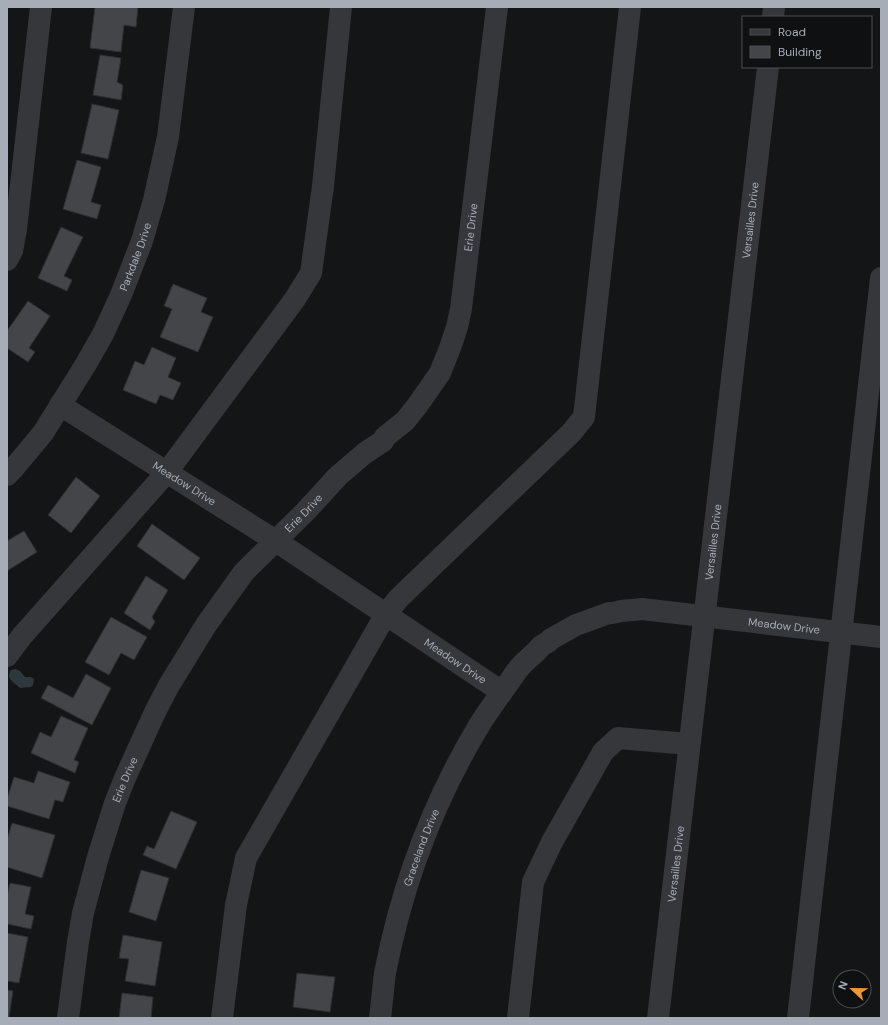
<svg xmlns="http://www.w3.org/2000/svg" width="888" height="1025" viewBox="0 0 888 1025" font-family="'DM Sans',sans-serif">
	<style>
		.water { fill: #2d373c }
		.building { fill: #434549; stroke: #2e2f32 }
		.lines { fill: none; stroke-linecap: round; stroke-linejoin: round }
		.minor { stroke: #36373b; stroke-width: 22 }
		.labels { text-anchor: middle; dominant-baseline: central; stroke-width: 3.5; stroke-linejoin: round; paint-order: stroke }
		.street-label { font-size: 11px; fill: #a6adb6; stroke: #0f1011 }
	</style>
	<rect width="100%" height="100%" fill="#141516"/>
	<path class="water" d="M 15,669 L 20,671 L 25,677 L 31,677 L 34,679 L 33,685 L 31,687 L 20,688 C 15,683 5,679 11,670 Z"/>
	<g class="building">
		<polygon points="95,7 138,7 136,27 124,25 121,52 90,48"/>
		<polygon points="100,55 121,58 117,82 123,85 121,100 93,95"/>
		<polygon points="92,104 119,110 108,159 81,153"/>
		<polygon points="77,160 101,167 91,202 101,205 97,219 63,209"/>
		<polygon points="61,227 83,237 64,276 72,280 67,291 38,278"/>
		<polygon points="173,284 207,298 201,312 213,317 198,352 160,337 172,309 164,306"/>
		<polygon points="28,301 50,316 29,348 35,352 28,362 7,348 7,331"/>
		<polygon points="152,347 176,358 168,377 181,383 173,400 160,395 156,404 123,390 135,361 144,365"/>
		<polygon points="76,477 100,496 71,533 48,515"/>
		<polygon points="152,524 200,558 184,580 137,546"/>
		<polygon points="24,531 37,552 7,571 7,541"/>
		<polygon points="146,576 168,590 152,617 155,622 150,630 124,613"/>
		<polygon points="111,617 147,637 134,660 121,653 109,675 85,662"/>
		<polygon points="86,674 111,688 92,725 41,698 48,685 73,698"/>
		<polygon points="61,716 88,728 74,760 79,762 75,773 31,753 40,732 51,737"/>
		<polygon points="38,771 70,782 63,802 55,800 49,819 7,806 7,799 14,777 34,783"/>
		<polygon points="171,811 197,822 176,869 143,855 147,846 154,849"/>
		<polygon points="12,823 55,835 42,878 7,867 7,840"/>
		<polygon points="141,870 169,878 156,921 129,912"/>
		<polygon points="10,883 31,887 25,914 34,916 31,929 7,924 7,896"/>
		<polygon points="7,933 28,937 19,983 7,981"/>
		<polygon points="123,935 162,942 155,986 125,981 129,959 119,958"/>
		<polygon points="297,973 335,977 330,1012 293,1007"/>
		<polygon points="7,990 13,991 9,1018 7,1018"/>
		<polygon points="122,993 153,997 151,1018 119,1018"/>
	</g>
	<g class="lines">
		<g class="minor">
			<polyline points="773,17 774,7"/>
			<polyline points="7,260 12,251 16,229 41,7"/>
			<path id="s1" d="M 60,405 L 276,541 L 502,692"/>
			<path id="s2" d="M 7,475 L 13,469 L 43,433 L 86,364 L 103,334 L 121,295 L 142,241 L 154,200 L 168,137 L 184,7"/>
			<polyline points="7,656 22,636 167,472 295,299 311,273 323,186 341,7"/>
			<path id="s3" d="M 68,1018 L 78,942 L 83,913 L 98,857 L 115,803 L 125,778 L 155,712 L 168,687 L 206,625 L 244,572 L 306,511 L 338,476 L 365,453 L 383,441 L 385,437 L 405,421 L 417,406 L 440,373 L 450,348 L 457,327 L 461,309 L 497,7"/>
			<polyline points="222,1018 236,905 246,858 386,614 399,598 571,433 584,417 630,7"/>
			<path id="s4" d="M 380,1018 C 382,1003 383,988 385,973 C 402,885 434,800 480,724 C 489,710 499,696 509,682 C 513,677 516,671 520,667 C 525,661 538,651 541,646 L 548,642 L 551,639 L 576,625 L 609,613 C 613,614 617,611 622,611 C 628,610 635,610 642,609 L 881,637"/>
			<polyline points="518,1018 533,882 552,842 603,752 618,738 689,744"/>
			<path id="s5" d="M 658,1018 L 768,67"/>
			<polyline points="798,1018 881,278"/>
		</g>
	</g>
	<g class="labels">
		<g class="street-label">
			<text stroke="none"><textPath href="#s5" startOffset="803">Versailles Drive</textPath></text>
			<text stroke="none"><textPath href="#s3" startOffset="917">Erie Drive</textPath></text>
			<text stroke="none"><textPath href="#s2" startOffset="255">Parkdale Drive</textPath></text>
			<text stroke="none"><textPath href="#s1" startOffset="147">Meadow Drive</textPath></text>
			<text stroke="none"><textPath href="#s3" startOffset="570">Erie Drive</textPath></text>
			<text stroke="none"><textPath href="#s5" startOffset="479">Versailles Drive</textPath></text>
			<text stroke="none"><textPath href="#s4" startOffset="665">Meadow Drive</textPath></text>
			<text stroke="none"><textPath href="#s1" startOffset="471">Meadow Drive</textPath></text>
			<text stroke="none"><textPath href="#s3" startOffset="246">Erie Drive</textPath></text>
			<text stroke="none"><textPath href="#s4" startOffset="176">Graceland Drive</textPath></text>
			<text stroke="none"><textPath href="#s5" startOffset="155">Versailles Drive</textPath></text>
		</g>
	</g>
	<rect width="888" height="1025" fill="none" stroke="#a6adb6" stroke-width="16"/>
	<rect x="742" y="16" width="130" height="52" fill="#0f1011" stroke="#4b4f53"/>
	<rect x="750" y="29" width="20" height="6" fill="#36373b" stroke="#4b4f53"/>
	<text x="778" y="36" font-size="12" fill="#a6adb6">Road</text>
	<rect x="750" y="46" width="20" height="12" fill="#434549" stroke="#4b4f53"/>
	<text x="778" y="56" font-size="12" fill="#a6adb6">Building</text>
	<g transform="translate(852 989) rotate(292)"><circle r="19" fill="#0f1011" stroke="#4b4f53"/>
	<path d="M0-3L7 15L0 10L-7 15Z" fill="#f09933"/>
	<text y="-6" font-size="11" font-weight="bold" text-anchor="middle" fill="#a6adb6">N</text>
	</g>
</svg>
